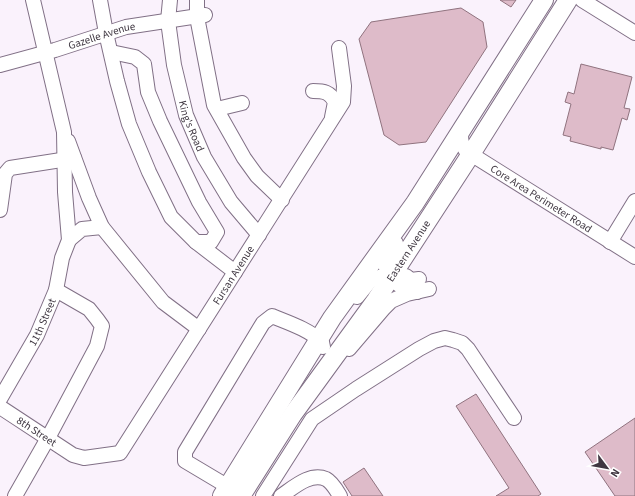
<svg xmlns="http://www.w3.org/2000/svg" width="635" height="496" viewBox="0 0 635 496" font-family="'Source Sans 3',sans-serif">
	<style>
		.building { fill: #debbc9; stroke: #90737f }
		.lines { fill: none; stroke-linecap: round; stroke-linejoin: round }
		.minor-casing { stroke: #817086; stroke-width: 16 }
		.major-casing { stroke: #817086; stroke-width: 20 }
		.minor { stroke: #fff; stroke-width: 14 }
		.major { stroke: #fff; stroke-width: 18 }
		.labels { text-anchor: middle; dominant-baseline: central; stroke-width: 3; stroke-linejoin: round; paint-order: stroke }
		.street-label { font-size: 11px; fill: #3f3741; stroke: #fff }
	</style>
	<rect width="100%" height="100%" fill="#faf2fc"/>
	<g class="building">
		<polygon points="500,0 516,0 511,7"/>
		<polygon points="461,8 483,22 487,47 426,142 399,145 384,135 359,39 371,22"/>
		<polygon points="581,64 632,77 624,108 630,109 627,120 622,118 613,150 601,147 601,149 570,141 571,137 563,135 571,104 565,102 568,92 574,94"/>
		<polygon points="476,394 541,494 538,496 496,496 509,488 456,406"/>
		<polygon points="635,418 635,496 615,496 585,452"/>
		<polygon points="364,468 383,496 352,496 343,482"/>
	</g>
	<g class="lines">
		<defs>
			<g id="minor">
				<polyline points="100,0 106,33 117,81 129,124 149,172 171,217 196,242 235,272"/>
				<path id="s1" d="M 170,0 L 168,21 L 174,65 L 186,115 L 204,157 L 231,202 L 259,235"/>
				<polyline points="197,0 197,17 214,105 244,158 257,176 282,200"/>
				<polyline points="582,0 635,33"/>
				<polyline points="111,52 135,57 144,64 148,92 160,121 199,202 217,232 211,242 196,242"/>
				<path id="s2" d="M 0,65 L 55,50 L 126,27 L 205,15"/>
				<path d="M 313,91 C 324,91 330,92 335,102 L 332,117"/>
				<polyline points="217,109 242,103"/>
				<path id="s3" d="M 461,131 C 461,139 461,144 466,151 L 635,257"/>
				<polyline points="68,141 89,198 102,227 163,302 199,329"/>
				<polyline points="0,210 5,174 10,168 74,158"/>
				<polyline points="69,240 82,229 102,227"/>
				<polyline points="610,242 635,201"/>
				<path d="M 396,243 C 392,249 386,255 385,262 C 384,268 394,282 399,285 C 404,288 411,290 417,292"/>
				<polyline points="357,297 370,281 376,278 383,276 391,277 406,276 411,280 419,279"/>
				<polyline points="349,349 384,308 391,301 407,294 429,289"/>
				<path id="s4" d="M 0,399 L 37,335 L 56,290 L 62,258 L 69,240 L 65,192 L 64,132 L 33,0"/>
				<path id="s5" d="M 0,407 L 73,455 L 84,458 L 120,453 L 343,102 L 344,86 L 339,48"/>
				<path d="M 236,489 L 232,489 L 185,461 L 185,452 L 263,323 L 272,316 C 289,323 308,329 322,342 L 323,347"/>
				<polyline points="15,496 48,438 97,346 102,326 97,319 89,309 56,290"/>
				<polyline points="263,496 312,419 356,389 419,349 434,341 445,338 453,340 462,343 468,349 514,418"/>
				<path d="M 281,496 C 293,488 310,472 326,479 C 332,482 337,491 340,496"/>
			</g>
			<g id="major">
				<polyline points="222,496 332,318 415,203 544,0"/>
				<path id="s6" d="M 241,496 L 293,414 L 376,300 L 471,154 L 568,0"/>
			</g>
		</defs>
		<use href="#minor" class="minor-casing"/>
		<use href="#major" class="major-casing"/>
		<use href="#minor" class="minor"/>
		<use href="#major" class="major"/>
	</g>
	<g class="labels">
		<g class="street-label">
			<text stroke="none"><textPath href="#s2" startOffset="106">Gazelle Avenue</textPath></text>
			<text stroke="none"><textPath href="#s1" startOffset="129">King's Road</textPath></text>
			<text stroke="none"><textPath href="#s3" startOffset="110">Core Area Perimeter Road</textPath></text>
			<text stroke="none"><textPath href="#s6" startOffset="297">Eastern Avenue</textPath></text>
			<text stroke="none"><textPath href="#s5" startOffset="346">Fursan Avenue</textPath></text>
			<text stroke="none"><textPath href="#s4" startOffset="88">11th Street</textPath></text>
			<text stroke="none"><textPath href="#s5" startOffset="44">8th Street</textPath></text>
		</g>
	</g>
	<g transform="translate(607 468) rotate(122)" stroke="#ffffff" stroke-width="3" paint-order="stroke">
	<path d="M0-3L7 15L0 10L-7 15Z" fill="#3f3741"/>
	<text y="-6" font-size="11" font-weight="bold" text-anchor="middle" fill="#3f3741">N</text>
	</g>
</svg>
